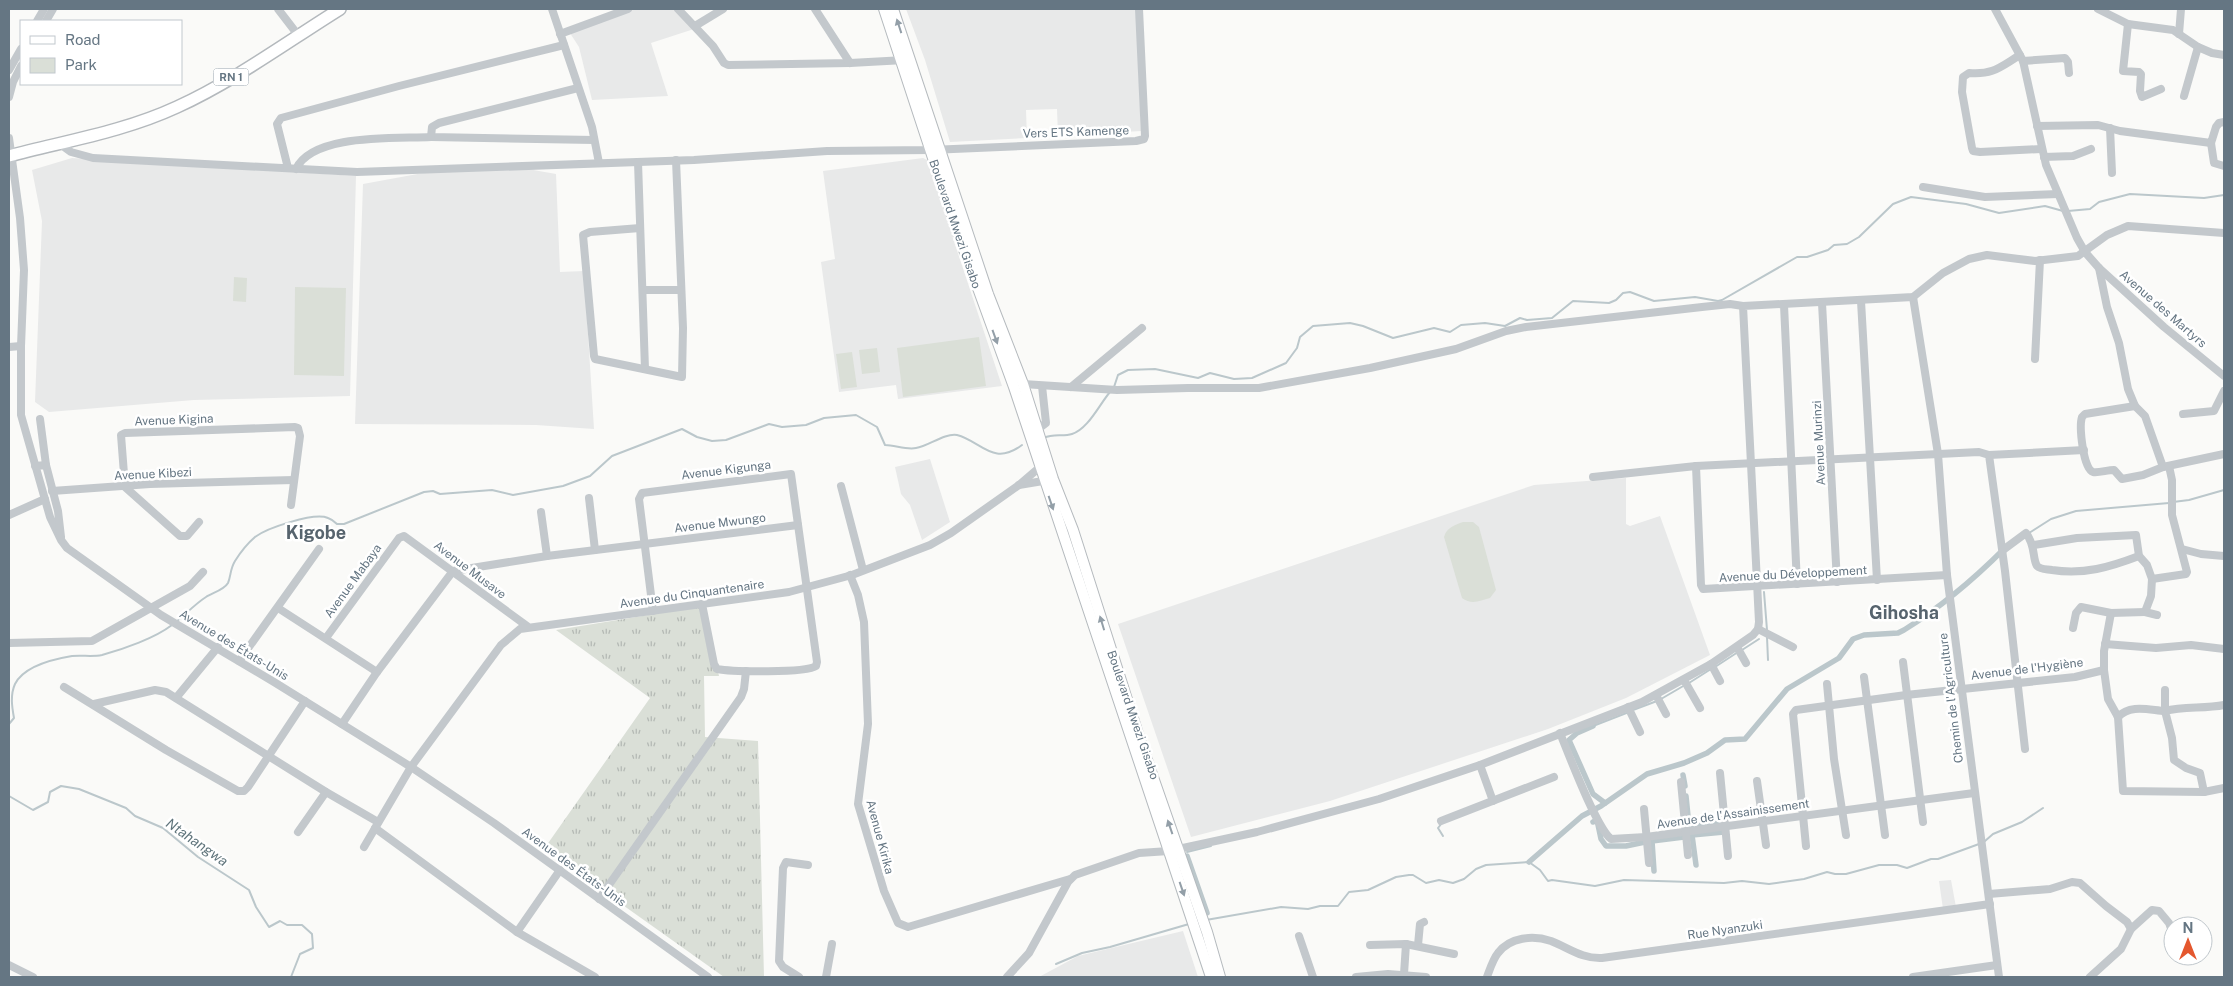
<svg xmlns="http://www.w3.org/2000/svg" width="2233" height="986" viewBox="0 0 2233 986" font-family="'Public Sans',sans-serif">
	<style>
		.built { fill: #e8e9e9 }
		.grass { fill: url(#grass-tufts) }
		.park { fill: #dadfd7 }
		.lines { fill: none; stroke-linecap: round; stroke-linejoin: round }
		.stream { stroke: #bbc7cb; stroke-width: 2 }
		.canal { stroke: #bbc7cb; stroke-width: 5.5 }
		.major-casing { stroke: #b5babe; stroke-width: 12 }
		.highway-casing { stroke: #b4b9bd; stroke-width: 14 }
		.minor { stroke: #c3c8cc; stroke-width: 8 }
		.major { stroke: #fff; stroke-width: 10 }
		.highway { stroke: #fff; stroke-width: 11 }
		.oneway { fill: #939fa8 }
		.labels { text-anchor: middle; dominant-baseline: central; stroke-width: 5; stroke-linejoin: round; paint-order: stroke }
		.shield { fill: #fff; stroke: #939fa8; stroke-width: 1 }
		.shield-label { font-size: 11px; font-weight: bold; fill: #657683 }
		.street-label { font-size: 12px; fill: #657683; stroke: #fff }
		.water-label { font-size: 14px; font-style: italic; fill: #60757c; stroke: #fff }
		.district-label { font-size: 18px; font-weight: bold; fill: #57646e; stroke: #fff }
	</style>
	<defs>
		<pattern id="grass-tufts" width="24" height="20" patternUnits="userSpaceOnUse" patternTransform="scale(1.25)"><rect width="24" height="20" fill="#dadfd7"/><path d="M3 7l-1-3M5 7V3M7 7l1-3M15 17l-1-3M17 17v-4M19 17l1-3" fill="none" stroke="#b4b9b4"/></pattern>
	</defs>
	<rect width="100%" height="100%" fill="#fafaf8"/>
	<g class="built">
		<polygon points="626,9 675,9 694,29 651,43 668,96 592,100 579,47 568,30"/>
		<polygon points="906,9 1136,9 1141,131 1058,136 1057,109 1026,110 1027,138 950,142 925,60"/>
		<polygon points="72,158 356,176 350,396 194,400 49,412 35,402 42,221 32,170"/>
		<polygon points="923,158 927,160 1002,386 898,399 896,385 839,392 821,262 835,259 823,171"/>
		<polygon points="522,168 556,174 560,272 584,271 594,429 536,425 355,424 363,184 423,173"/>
		<polygon points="930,459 950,522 922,540 910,505 901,494 895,467"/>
		<polygon points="1626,478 1626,524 1630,526 1660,516 1710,655 1626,698 1548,729 1330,801 1191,837 1118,624 1534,485"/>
		<polygon points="1951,880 1956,907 1943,909 1939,881"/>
		<polygon points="1183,931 1198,977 1039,977 1078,956"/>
	</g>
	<polygon class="grass" points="704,606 719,676 704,676 705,737 758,741 764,977 724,977 544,849 650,698 556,630"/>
	<g class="park">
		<polygon points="234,277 247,278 246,302 233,301"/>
		<polygon points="295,287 346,288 344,376 294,375"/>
		<polygon points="979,337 986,386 903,397 897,348"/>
		<polygon points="877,348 880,372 862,374 859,350"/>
		<polygon points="852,352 857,387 841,389 836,354"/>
		<path d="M 1463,522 L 1473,522 L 1479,527 L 1496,590 L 1490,598 C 1480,601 1471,605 1462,598 L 1444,537 C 1447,527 1455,525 1463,522 Z"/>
	</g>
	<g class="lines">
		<g class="stream">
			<polyline points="2068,211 2090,209 2099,202 2130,194 2204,198 2224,195"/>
			<polyline points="1114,387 1118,375 1128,370 1155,369 1198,378 1210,373 1234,379 1252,378 1286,363 1297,348 1300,337 1313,326 1350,323 1363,326 1393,338 1434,328 1450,332 1461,325 1485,323 1505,326 1520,318 1527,320 1552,318 1573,301 1609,303 1616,300 1623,293 1630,292 1654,301 1695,297 1718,301 1722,300 1797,257 1807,257 1828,250 1834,245 1847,244 1859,237 1893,204 1911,197 1966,204 1999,213 2045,206 2063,211"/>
			<path d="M 1044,438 C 1053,433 1063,437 1072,434 C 1088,429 1099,405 1110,392"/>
			<polyline points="2173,502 2189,500 2224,490"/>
			<polyline points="2029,533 2051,519 2076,511 2169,503"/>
			<polyline points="1764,592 1767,630"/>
			<path d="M 176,622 C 186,614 195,604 206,597 C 212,593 224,590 228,583 C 231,576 230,569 235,561 C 240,553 248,543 255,537 C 267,528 314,512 328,518 C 331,519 335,522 337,524 L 344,524 L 424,492 L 433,491 L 440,494 L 492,490 L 513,495 L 563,486 L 590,476 L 612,456 L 682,429 L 697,437 L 712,441 L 726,440 L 769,424 L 782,427 L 806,425 L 824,418 L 856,415 L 877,427 L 885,445 C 895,445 906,450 916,448 C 929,446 944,433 957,435 C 981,441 993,467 1022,445"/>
			<polyline points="1767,637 1768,660"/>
			<polyline points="1742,650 1759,639"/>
			<polyline points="1715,667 1738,652"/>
			<polyline points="1689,683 1711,669"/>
			<polyline points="1661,699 1685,685"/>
			<polyline points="1633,710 1657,701"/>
			<path d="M 9,724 L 14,718 C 12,707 10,695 15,684 C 24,666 54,659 72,656 C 82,655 93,657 102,655 C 124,649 155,638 172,625"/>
			<polyline points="1593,726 1629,712"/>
			<polyline points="9,796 33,810 48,802 50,792 61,786 79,789 126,808 135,816 163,828 198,857 249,890 256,907 269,927 280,921 287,925 302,925 312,934 313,948 300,954 291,977"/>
			<polyline points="1442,823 1438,828 1443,836"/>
			<polyline points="1985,841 1993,834 2022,822 2043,808"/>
			<polyline points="1187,852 1211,846"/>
			<polyline points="1206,920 1281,907 1308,909 1320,906 1338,906 1349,892 1368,890 1396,877 1409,875 1413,875 1426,883 1439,880 1453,883 1464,879 1476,869 1486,865 1529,862 1540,870 1548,881 1552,880 1595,886 1624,880 1724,883 1742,881 1769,884 1804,879 1827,872 1835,874 1846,874 1879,865 1897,865 1907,868 1931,859 1938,859 1979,844"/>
			<polyline points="1056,964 1082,953 1110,947 1189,924"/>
		</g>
		<g class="canal">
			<polyline points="1593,726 1577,733 1569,740 1593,794 1605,803"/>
			<polyline points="1683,775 1685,786"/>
			<polyline points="1686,796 1689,826 1721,823"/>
			<polyline points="1593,822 1597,820 1601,839 1606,846 1626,846 1645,842"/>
			<polyline points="1187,856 1207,913"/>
			<path d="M 1529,862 L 1582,816 L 1601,806 L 1647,774 L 1684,763 L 1707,753 L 1725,740 L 1745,739 L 1787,689 L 1839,658 L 1853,639 L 1864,635 L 1898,633 L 1904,630 C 1941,607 1974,579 2004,549"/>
			<polyline points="1696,865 1692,835 1724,832"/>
			<polyline points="1654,871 1652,841 1684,837"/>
		</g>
		<defs>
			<g id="major">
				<polyline points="884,9 955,225 1014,387 1211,977"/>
				<polyline points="893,9 988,294 1023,384 1053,479 1073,530 1139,737 1207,932 1220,977"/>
			</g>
			<path id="highway" d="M 9,156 C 65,141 123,132 177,107 C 234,81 287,42 340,9"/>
		</defs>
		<use href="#major" class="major-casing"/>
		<use href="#highway" class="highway-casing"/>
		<g class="minor">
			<polyline points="278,9 298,35"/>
			<polyline points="552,9 592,127 599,163"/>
			<polyline points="678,9 713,46 724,63 728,65 850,63 905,60"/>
			<polyline points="815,9 850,63"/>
			<polyline points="1995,9 2023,61 2046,165 2077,238 2085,252 2099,268 2164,327 2224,376"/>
			<polyline points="2098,9 2128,24 2173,30 2198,47 2212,53 2224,55"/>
			<polyline points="37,21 44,9"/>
			<polyline points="46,21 53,9"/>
			<polyline points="2128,24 2123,71 2139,72 2141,74 2140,91 2142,97 2161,89"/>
			<polyline points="695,26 723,9"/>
			<polyline points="560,34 628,9"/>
			<polyline points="2179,34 2181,9"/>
			<path d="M 2020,55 C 2000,67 1993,75 1969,73 L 1963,77 L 1962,92 L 1972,148 L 1973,151 L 1980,152 L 2041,149"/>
			<polyline points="2023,61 2065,58 2068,62 2069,73"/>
			<polyline points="9,70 21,49"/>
			<polyline points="578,88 439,123 432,127 431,137 594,140"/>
			<polyline points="2184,96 2198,47"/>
			<polyline points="9,97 13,82 21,66"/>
			<polyline points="2037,126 2098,125 2120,131 2211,143 2216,127 2219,123 2224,122"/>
			<polyline points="2110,128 2112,173"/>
			<polyline points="9,138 20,218 24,270 21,346 21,415 50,517 61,540 67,548 161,615 274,682 411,767 494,823 708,977"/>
			<polyline points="2211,143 2214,163 2224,166"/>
			<polyline points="60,144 71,152 93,158 357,172 694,160 827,151 930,150 1136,141 1144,139 1145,136 1139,9"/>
			<polyline points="2044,157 2073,156 2091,149"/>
			<polyline points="638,162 645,369"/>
			<polyline points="288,168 277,124 281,118 399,86 564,45"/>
			<path d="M 296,169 C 313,133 396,139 431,137"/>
			<polyline points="1923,187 1985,197 2058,194"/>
			<polyline points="640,228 590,232 583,235 594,356 595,359 682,377 683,328 676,160"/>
			<polyline points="2099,268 2107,307 2119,343 2128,389 2135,406 2145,416 2163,467"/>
			<polyline points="643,290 681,290"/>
			<polyline points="1913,297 1938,454 1947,575 1999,977"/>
			<polyline points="1861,301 1877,580"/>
			<polyline points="1822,303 1837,582"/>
			<polyline points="1784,305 1797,584"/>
			<polyline points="9,347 21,346"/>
			<polyline points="2035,359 2040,260"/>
			<polyline points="1018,386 1023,384 1117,390 1188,388 1259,388 1370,368 1456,349 1506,331 1526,327 1702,307 1730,304 1743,306"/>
			<polyline points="1071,387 1142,328"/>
			<path d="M 2135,406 L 2085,414 L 2082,417 C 2079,426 2083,469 2093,472 C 2099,473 2107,470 2114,470 L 2122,479 L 2143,475 L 2163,467 L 2224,454"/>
			<polyline points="2183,414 2214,411 2224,391"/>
			<polyline points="40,419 46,465"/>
			<polyline points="1034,432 1046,423 1042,386"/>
			<polyline points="1989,455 2084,450"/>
			<polyline points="35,466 46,465 58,511 61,537"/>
			<polyline points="1696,466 1701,585 1703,589 1947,575"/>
			<polyline points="1593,477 1696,466 1979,452 1989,455 2005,571 2025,749"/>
			<polyline points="1019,485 1049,480"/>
			<polyline points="841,486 863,570"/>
			<polyline points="52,491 150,484 294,480"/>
			<polyline points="589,498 595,550"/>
			<polyline points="541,512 547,556"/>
			<polyline points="9,515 45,499"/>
			<polyline points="199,522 187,536 180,536 125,487 121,435 125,433 295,427 298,428 300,436 291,505"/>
			<polyline points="2034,545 2077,538 2136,535 2139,556 2147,565 2152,579 2151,596 2145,612 2157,615"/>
			<polyline points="2182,549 2201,554 2224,556"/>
			<path d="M 2003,550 L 2026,533 C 2036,546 2032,558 2037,566 C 2041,570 2047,569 2052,570 C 2084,575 2110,567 2139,556"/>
			<polyline points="850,575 858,595 864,622 868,724 858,804 884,891 898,923 908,927 1070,879"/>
			<polyline points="2152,579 2186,574 2187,572 2172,515 2172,480 2169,466"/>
			<polyline points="278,608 377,672"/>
			<path d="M 653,611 L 639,499 L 642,493 L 791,474 L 817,662 L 816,666 C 806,673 732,672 717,669 L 714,664 L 702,604"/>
			<polyline points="2111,613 2104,651 2104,670 2108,699 2118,717 2123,791 2204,792 2224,788"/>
			<polyline points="2073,628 2076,613 2081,607 2111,613 2145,612"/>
			<polyline points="1758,629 1793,647"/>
			<polyline points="326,638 399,538 404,536 527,626"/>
			<polyline points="9,643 92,641 190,586 203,572"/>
			<polyline points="2105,644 2156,648 2191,645 2224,649"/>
			<polyline points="1737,647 1746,663"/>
			<polyline points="239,661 319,549"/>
			<polyline points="1903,662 1923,822"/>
			<polyline points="1711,664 1720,681"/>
			<polyline points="1864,677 1885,835"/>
			<polyline points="1684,680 1700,708"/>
			<polyline points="1827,684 1834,759 1846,835"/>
			<polyline points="64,687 166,750 238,791 244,791 248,787 305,701"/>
			<polyline points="1656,695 1666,714"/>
			<polyline points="176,698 218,647"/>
			<polyline points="94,704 155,690 166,692 326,792 378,822"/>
			<polyline points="1628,707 1640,732"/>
			<path d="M 2118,717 C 2130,704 2149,710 2165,711 L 2165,690"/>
			<polyline points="342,724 377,672 453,571 547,556 798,525"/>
			<path d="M 1560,733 C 1569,755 1596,827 1611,839 L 1646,837 L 1974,793"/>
			<polyline points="1480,765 1493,801"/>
			<polyline points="1720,773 1728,856"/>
			<polyline points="1757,781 1766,845"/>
			<polyline points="1681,782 1688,855"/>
			<path d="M 2204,792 L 2200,773 L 2186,768 L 2174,760 L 2172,738 L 2165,711 C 2184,706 2204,709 2224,705"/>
			<polyline points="1644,809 1649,863"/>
			<polyline points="1441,821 1554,777"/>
			<polyline points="375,828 517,932 595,977"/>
			<polyline points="298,832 326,792"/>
			<polyline points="1806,846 1793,714 1796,710 1906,695 2075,677 2104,670"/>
			<polyline points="364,847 411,767 501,645 520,629 789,592 852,575 930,545 951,533 1019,485 1040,467 1045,466"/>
			<polyline points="1989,894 2050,889 2072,882 2080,883 2106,906 2127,922 2131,929"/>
			<polyline points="599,899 741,697 744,689 746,671"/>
			<polyline points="517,932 560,870"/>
			<polyline points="1299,936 1313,977"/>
			<polyline points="1370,945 1406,944 1454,954"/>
			<polyline points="1418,945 1420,924 1424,922"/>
			<polyline points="2186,956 2188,960"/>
			<polyline points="9,965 33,977"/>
			<polyline points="1404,974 1406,944"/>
			<polyline points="799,977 783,967 779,961 783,868 786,862 808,865"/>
			<polyline points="826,977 832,944"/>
			<polyline points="1007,977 1029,953 1068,882 1075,875 1139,853 1169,851 1257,832 1379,799 1480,765 1642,702 1711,664 1753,635 1758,629 1759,622 1743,306 1913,297 1943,273 1969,259 1987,255 2035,261 2078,256 2107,235 2128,226 2224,233"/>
			<polyline points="1356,977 1388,974 1426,977"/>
			<path d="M 1487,977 C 1490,969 1493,959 1498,953 C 1510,937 1533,935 1551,941 C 1569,948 1582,959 1602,958 L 1990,904"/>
			<polyline points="1913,977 1997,965"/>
			<polyline points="2090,977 2121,949 2131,929 2152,910 2159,911 2169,923 2173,934"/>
		</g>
		<use href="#major" class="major"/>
		<use href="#highway" class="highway"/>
	</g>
	<defs><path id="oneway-solid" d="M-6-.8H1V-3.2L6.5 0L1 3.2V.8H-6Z" transform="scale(1.25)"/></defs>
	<g class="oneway">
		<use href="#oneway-solid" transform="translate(899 26) rotate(-108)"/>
		<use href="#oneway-solid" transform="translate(995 337) rotate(70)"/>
		<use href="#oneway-solid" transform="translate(1051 503) rotate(71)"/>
		<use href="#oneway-solid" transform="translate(1102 623) rotate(-107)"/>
		<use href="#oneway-solid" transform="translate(1170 827) rotate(-109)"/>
		<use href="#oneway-solid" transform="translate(1182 889) rotate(71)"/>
	</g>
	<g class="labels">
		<rect class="shield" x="213.5" y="68.5" width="35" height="17" rx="4"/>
		<g class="shield-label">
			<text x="231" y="77">RN 1</text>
		</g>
		<g class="street-label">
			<text transform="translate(1076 132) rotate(-2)">Vers ETS Kamenge</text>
			<text transform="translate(955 224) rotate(71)">Boulevard Mwezi Gisabo</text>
			<text transform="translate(2163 309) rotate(41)">Avenue des Martyrs</text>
			<text transform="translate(174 420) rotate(-2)">Avenue Kigina</text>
			<text transform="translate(1819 443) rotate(-93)">Avenue Murinzi</text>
			<text transform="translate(726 470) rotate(-7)">Avenue Kigunga</text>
			<text transform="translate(153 474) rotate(-3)">Avenue Kibezi</text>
			<text transform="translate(720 523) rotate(-7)">Avenue Mwungo</text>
			<text transform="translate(470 570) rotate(37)">Avenue Musave</text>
			<text transform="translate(1793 574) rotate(-3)">Avenue du Développement</text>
			<text transform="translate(353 581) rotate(-54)">Avenue Mabaya</text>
			<text transform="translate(692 594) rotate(-8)">Avenue du Cinquantenaire</text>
			<text transform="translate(234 645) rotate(31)">Avenue des États-Unis</text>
			<text transform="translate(2027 669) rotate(-7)">Avenue de l'Hygiène</text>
			<text transform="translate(1951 698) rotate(-97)">Chemin de l'Agriculture</text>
			<text transform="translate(1133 715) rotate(71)">Boulevard Mwezi Gisabo</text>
			<text transform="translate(1733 814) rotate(-8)">Avenue de l'Assainissement</text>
			<text transform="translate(880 837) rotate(75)">Avenue Kirika</text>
			<text transform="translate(574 867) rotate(36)">Avenue des États-Unis</text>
			<text transform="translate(1725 930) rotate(-8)">Rue Nyanzuki</text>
		</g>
		<g class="water-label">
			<text transform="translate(197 842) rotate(35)">Ntahangwa</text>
		</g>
		<g class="district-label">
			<text x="316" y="532">Kigobe</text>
			<text x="1904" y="612">Gihosha</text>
		</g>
	</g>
	<rect width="2233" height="986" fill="none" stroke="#657683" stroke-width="20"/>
	<rect x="20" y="20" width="162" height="65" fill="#ffffff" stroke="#c1c8cd"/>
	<rect x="30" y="36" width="25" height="8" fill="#ffffff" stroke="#c1c8cd"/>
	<text x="65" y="45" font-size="15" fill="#657683">Road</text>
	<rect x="30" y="58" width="25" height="15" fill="#dadfd7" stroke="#c1c8cd"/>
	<text x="65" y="70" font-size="15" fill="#657683">Park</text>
	<g transform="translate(2188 941)"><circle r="24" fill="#ffffff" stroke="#c1c8cd"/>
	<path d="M0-4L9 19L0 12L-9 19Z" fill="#e4572e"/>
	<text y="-8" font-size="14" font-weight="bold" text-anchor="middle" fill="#657683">N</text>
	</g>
</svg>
